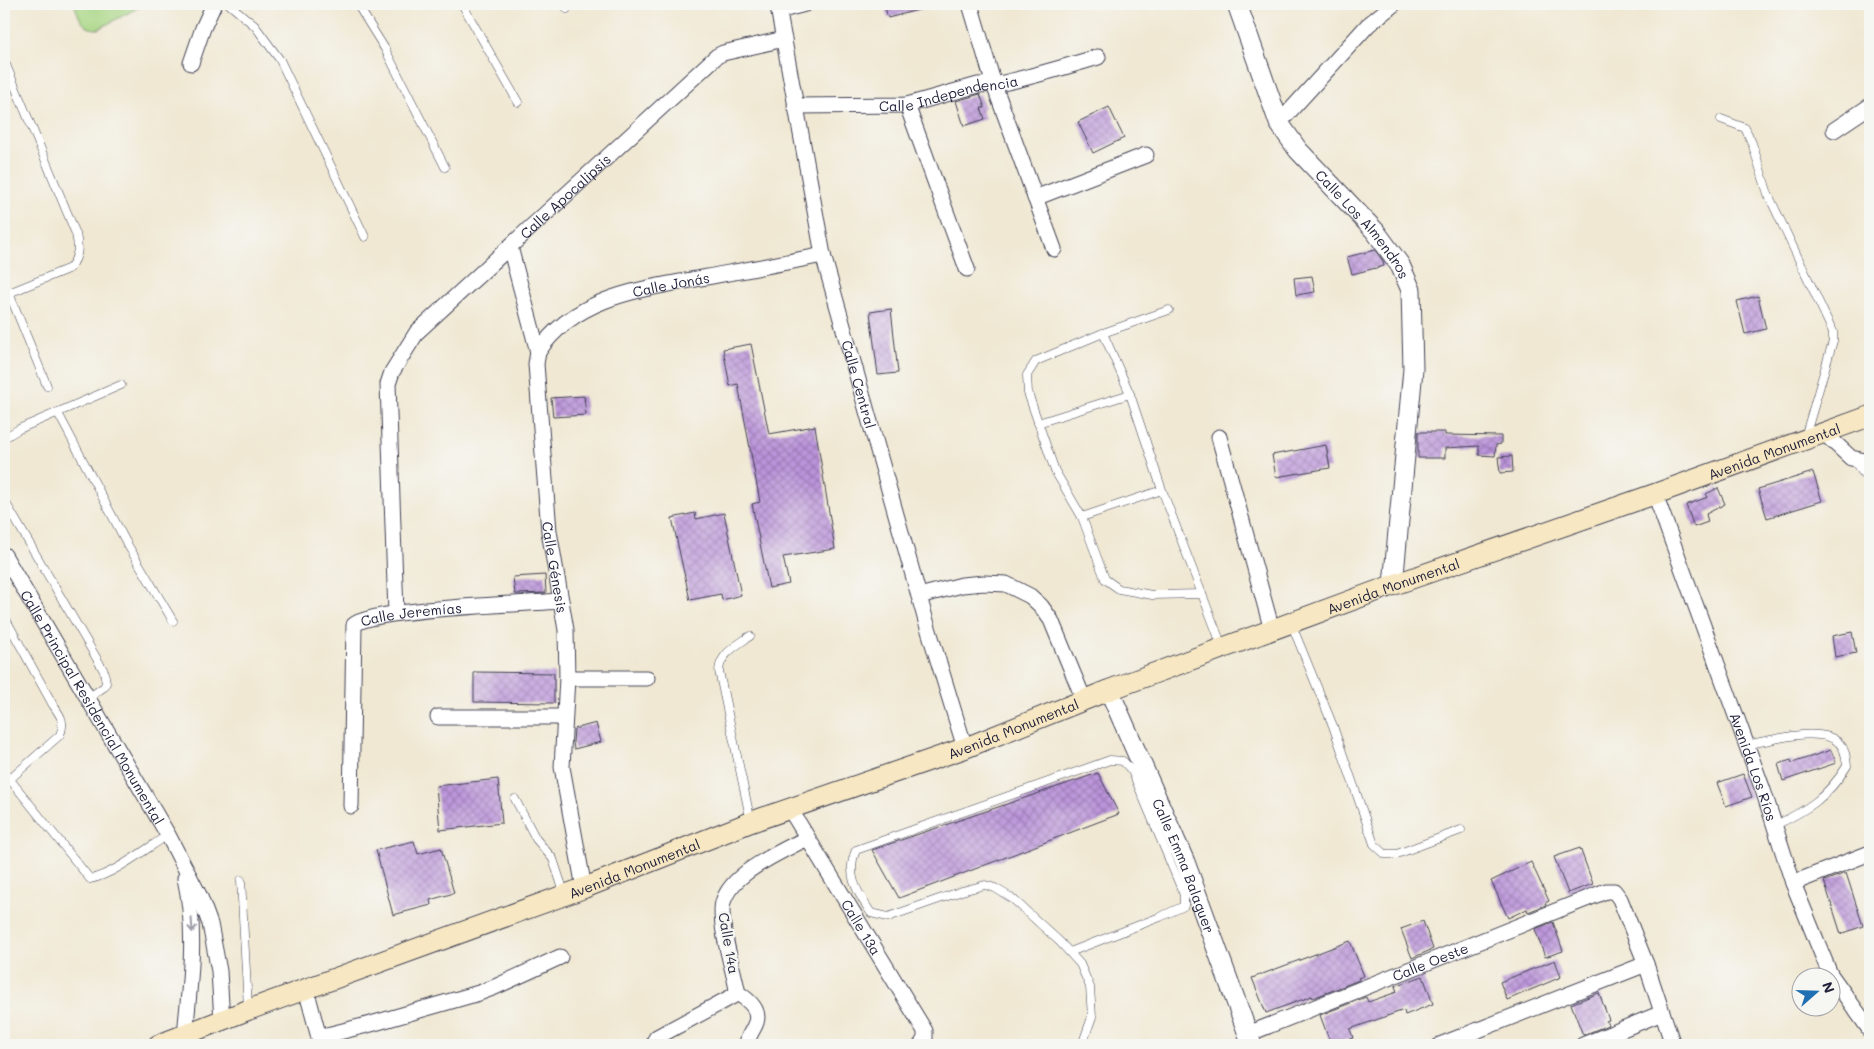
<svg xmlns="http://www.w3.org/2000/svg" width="1874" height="1049" viewBox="0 0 1874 1049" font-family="Mali,sans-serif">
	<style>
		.garden { fill: #a8d683; stroke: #657c5f }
		.building { fill: url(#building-cross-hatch) }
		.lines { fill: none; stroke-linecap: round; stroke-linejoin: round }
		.service-casing { stroke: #414052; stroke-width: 9 }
		.minor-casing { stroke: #414052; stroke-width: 17 }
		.tertiary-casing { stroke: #414052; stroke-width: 21 }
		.secondary-casing { stroke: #414052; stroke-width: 22 }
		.service { stroke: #fff; stroke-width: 8 }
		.minor { stroke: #fff; stroke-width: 15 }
		.tertiary { stroke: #fff; stroke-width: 19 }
		.secondary { stroke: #f7e8c3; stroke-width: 20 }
		.oneway { stroke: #9c9ca7 }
		.labels { text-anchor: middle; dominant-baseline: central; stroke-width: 5; stroke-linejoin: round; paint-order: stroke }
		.street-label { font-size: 14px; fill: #22223b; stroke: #f6f6f2 }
	</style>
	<defs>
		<pattern id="building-cross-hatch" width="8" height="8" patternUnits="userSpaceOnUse" patternTransform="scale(1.25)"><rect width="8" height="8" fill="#bb94da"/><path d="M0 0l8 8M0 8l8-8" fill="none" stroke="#9878b2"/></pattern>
	</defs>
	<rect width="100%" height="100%" fill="#f6f6f2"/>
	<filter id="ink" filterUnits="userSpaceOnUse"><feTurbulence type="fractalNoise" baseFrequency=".02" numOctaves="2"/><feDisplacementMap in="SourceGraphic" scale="10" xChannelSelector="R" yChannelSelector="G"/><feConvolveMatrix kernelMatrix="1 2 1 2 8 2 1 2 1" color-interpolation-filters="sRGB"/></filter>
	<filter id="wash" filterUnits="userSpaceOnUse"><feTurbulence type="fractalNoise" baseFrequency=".0096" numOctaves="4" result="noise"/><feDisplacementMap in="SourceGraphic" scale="20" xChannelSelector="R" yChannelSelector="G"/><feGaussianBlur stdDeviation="1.12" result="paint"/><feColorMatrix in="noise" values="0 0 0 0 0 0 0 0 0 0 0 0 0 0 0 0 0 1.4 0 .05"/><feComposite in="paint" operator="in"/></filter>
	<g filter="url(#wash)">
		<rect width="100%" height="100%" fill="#f0e8d3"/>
		<path class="garden" d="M 74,4 L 145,4 L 98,29 C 81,29 80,18 74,4 Z"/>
		<g id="blocks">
			<g class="building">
				<polygon points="884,4 924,4 925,8 888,18"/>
				<polygon points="980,94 985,108 981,108 985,119 964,126 956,101"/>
				<polygon points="1109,107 1124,138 1093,153 1078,122"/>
				<polygon points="1375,250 1383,261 1384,266 1352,274 1347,257"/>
				<polygon points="1312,276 1315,292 1296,295 1294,278"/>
				<polygon points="1758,296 1766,329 1745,334 1737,301"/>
				<polygon points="891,309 898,373 878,375 870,312"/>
				<polygon points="751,344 769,434 815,426 835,549 783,557 789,584 769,588 752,504 760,502 738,384 730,386 723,349"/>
				<polygon points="584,396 586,415 553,417 551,398"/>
				<polygon points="1418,432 1445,432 1445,435 1501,436 1501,444 1496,445 1495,456 1479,455 1479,446 1445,448 1445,458 1418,458"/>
				<polygon points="1326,445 1330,468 1276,477 1272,455"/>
				<polygon points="1512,456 1513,472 1500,473 1498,457"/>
				<polygon points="1813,472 1822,501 1767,518 1758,489"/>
				<polygon points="1718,488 1725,504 1706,514 1708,522 1694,527 1686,505 1708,497 1706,494"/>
				<polygon points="695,513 696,519 724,513 741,595 722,600 721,594 690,600 672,518"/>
				<polygon points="545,575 546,593 515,594 513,577"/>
				<polygon points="1852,632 1856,653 1835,657 1832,636"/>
				<polygon points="474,672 554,673 554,703 474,702"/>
				<polygon points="596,723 601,742 574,749 573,743 574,729"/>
				<polygon points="1831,750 1836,763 1783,781 1778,764 1791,760 1792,763"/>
				<polygon points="1098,773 1119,814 899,898 872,850"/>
				<polygon points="1743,774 1752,797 1726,806 1717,783"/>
				<polygon points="498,779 502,823 440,830 436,786"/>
				<polygon points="414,841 418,854 441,848 454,893 430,900 431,905 393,915 376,850"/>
				<polygon points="1580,848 1593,884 1568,893 1554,857"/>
				<polygon points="1531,862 1549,901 1545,903 1546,905 1528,912 1527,909 1508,918 1491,881"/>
				<polygon points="1846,873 1863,926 1841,934 1824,881"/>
				<polygon points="1423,921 1433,949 1412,958 1401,929"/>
				<polygon points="1553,922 1563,951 1545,957 1535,929"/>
				<polygon points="1350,941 1364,976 1358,978 1359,980 1313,998 1312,996 1266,1013 1252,978"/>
				<polygon points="1555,960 1561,977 1507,1000 1500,982"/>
				<polygon points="1423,976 1433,1004 1405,1015 1404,1010 1350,1029 1353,1038 1331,1045 1320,1015 1366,997 1368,1002 1397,992 1395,986"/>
				<polygon points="1599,993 1609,1020 1606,1021 1608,1025 1583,1035 1571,1004"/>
			</g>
		</g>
	</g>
	<g filter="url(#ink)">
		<use href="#blocks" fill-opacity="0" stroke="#414052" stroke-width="1"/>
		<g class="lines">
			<defs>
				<g id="service">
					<polyline points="229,4 255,26 280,60 365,237"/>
					<polyline points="357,4 385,49 445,167"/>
					<polyline points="462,4 518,102"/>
					<polyline points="565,4 567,9"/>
					<path d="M 4,60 L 76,234 C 79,248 79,256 70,268 L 4,295"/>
					<polyline points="1721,119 1745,128 1752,143 1768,194 1833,332 1833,341 1805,437"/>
					<polyline points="9,293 47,386"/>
					<polyline points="1169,310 1103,333 1130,394 1162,490 1222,646"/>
					<polyline points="1103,333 1036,361 1027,375 1028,393 1055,471 1082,517 1105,579 1119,589 1152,595 1202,594"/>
					<polyline points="58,413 126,542 173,621"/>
					<polyline points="1038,423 1130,394"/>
					<polyline points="4,438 19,429 121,385"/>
					<polyline points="1853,460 1870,482"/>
					<polyline points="4,500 104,671 106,683 104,687 88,698"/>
					<polyline points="1082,517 1162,490"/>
					<path d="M 4,616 L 53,705 C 61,716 65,722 60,735 L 9,780"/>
					<polyline points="1291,623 1333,726 1374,844 1385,854 1397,854 1461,830"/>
					<path d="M 750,636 C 736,646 720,654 719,671 L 751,822"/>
					<path d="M 1746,745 C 1769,741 1823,724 1840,744 C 1846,750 1846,759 1847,766 C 1827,798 1807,810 1774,826"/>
					<path d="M 4,772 L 90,879 C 113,875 147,848 168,835"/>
					<polyline points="515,799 536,839 553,859 565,895"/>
					<polyline points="241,880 248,1008"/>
					<path d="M 1070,952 L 1160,917 L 1184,906 L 1184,895 L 1132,771 L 1123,761 L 1110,760 L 856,850 C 845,875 858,893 871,913 L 888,917 L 962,891 L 985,885 L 995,888 L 1013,899 L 1060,942 L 1080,964 L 1090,987 L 1092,1017 L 1082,1045"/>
				</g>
				<g id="minor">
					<path id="s1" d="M 805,4 L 782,10 L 779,13 L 823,255 L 926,621 L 965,748"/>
					<polyline points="970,4 994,85 1054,249"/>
					<polyline points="191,63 203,28 214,4"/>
					<polyline points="907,105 967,269"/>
					<path id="s2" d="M 795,106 L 907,105 L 978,85 C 985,84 992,85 998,84 C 1032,77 1065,67 1098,57"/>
					<polyline points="1279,123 1368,25 1394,4"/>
					<polyline points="1834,130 1870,106"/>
					<polyline points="1035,198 1146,155"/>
					<path id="s3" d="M 510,247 L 538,352 L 536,364 L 549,531 L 566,630 L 567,678 L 562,767 L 584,888"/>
					<path id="s4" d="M 538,352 C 576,295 644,289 707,277 C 745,270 784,263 823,255"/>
					<polyline points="1823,432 1851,458 1870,462"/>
					<polyline points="1219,437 1272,630"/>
					<path id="s5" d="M 1655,494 L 1763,790 L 1793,883 L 1830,974 L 1870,1030"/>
					<path id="s6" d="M 4,555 L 168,835 L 200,897 L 210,924 L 219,971 L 222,1021"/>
					<polyline points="919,596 962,585 984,583 1006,584 1030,596 1041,606 1051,620 1084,700"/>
					<path id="s7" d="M 396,613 L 388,384 L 392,372 L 417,332 L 717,56 L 723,53 L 784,39"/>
					<polyline points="567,678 647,678"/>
					<polyline points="438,717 564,717"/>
					<path id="s8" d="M 351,806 L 354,625 C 372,608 527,604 561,601"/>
					<path id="s9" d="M 790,809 L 925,1031 L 925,1039 L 921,1045"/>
					<path d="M 185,878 C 197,932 190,981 185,1035"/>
					<polyline points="1793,883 1870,853"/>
					<polyline points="306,989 321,1045"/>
					<path d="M 736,992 C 749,1000 763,1011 754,1027 C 751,1033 747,1038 747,1045"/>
					<path id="s10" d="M 1248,1034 L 1606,891 L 1614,891 L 1620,899 L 1646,964 L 1673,1045"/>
					<polyline points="319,1037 371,1024 479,993 495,987 560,957"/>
					<path d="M 655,1045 L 655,1040 L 657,1037 L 735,995 L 737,989 C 732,964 722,936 722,910 C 722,876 781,852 807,838"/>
					<polyline points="1440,1045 1646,964"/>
					<polyline points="1583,1045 1662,1013"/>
				</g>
				<g id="tertiary">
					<path id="s11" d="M 1237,4 L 1279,123 L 1298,150 L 1375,231 L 1400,265 L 1411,290 L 1413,369 L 1393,585"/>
					<path id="s12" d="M 1109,690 L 1185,862 L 1252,1045"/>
				</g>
				<g id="secondary">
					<path id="s13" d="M 158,1045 L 248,1010 L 584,888 L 751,822 L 965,748 L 1109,690 L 1393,585 L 1655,494 L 1870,416"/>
				</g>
			</defs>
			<use href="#service" class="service-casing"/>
			<use href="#minor" class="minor-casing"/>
			<use href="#tertiary" class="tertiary-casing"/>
			<use href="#secondary" class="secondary-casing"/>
			<use href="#service" class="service"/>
			<use href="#minor" class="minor"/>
			<use href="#tertiary" class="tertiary"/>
			<use href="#secondary" class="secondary"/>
		</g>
		<defs><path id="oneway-shaft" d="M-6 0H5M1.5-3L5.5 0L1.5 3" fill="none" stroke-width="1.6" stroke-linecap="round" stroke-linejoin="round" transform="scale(1.25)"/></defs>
		<use class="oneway" href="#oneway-shaft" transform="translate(192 925) rotate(86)"/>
	</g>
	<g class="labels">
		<g class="street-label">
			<text stroke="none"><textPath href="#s2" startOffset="155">Calle Independencia</textPath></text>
			<text stroke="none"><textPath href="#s7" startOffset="490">Calle Apocalipsis</textPath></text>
			<text stroke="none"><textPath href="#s11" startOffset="258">Calle Los Almendros</textPath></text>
			<text stroke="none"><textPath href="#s4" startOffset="154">Calle Jonás</textPath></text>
			<text stroke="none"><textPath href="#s1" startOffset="408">Calle Central</textPath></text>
			<text stroke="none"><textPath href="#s13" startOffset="1722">Avenida Monumental</textPath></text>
			<text stroke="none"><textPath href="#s3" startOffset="325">Calle Génesis</textPath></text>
			<text stroke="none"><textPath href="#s13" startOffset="1318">Avenida Monumental</textPath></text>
			<text stroke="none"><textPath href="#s8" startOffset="240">Calle Jeremías</textPath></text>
			<text stroke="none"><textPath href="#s6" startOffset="176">Calle Principal Residencial Monumental</textPath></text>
			<text stroke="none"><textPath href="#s13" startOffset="912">Avenida Monumental</textPath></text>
			<text stroke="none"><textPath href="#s5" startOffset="290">Avenida Los Ríos</textPath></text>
			<text stroke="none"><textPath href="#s12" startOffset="191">Calle Emma Balaguer</textPath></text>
			<text stroke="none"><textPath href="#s13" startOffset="508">Avenida Monumental</textPath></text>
			<text stroke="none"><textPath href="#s9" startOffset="138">Calle 13a</textPath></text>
			<text transform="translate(729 943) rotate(80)">Calle 14a</text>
			<text stroke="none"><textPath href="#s10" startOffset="196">Calle Oeste</textPath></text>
		</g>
	</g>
	<rect width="1874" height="1049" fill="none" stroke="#f6f6f2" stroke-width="20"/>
	<g transform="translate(1816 992) rotate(70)"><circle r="24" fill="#f6f6f2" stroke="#a1a1a9"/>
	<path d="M0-4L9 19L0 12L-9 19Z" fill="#1f6fb2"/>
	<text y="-8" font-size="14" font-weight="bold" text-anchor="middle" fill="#22223b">N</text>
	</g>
</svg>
